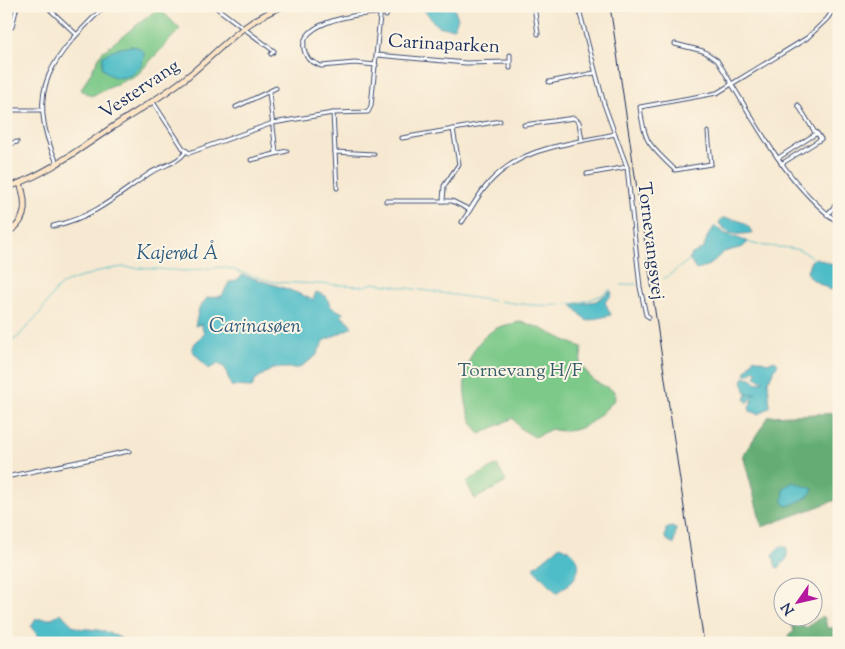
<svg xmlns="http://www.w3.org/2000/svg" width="845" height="649" viewBox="0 0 845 649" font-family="'Sorts Mill Goudy',serif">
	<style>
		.green { fill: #7bc989; stroke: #4b7c74 }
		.forest { fill: #64ad75; stroke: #406e6a }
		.water { fill: #4fbdc8; stroke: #357693 }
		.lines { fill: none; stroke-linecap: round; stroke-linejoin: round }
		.stream { stroke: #4fbdc8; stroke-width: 1 }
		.street-casing { stroke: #3c4b6f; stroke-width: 5 }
		.secondary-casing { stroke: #3c4b6f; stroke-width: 7 }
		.street { stroke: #fff; stroke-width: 3 }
		.secondary { stroke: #fde5c5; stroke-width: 5 }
		.tram { stroke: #1b2f5e; stroke-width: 1 }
		.labels { text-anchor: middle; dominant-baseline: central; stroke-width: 4; stroke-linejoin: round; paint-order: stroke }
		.street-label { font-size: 19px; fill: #1b2f5e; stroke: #fcf5e5 }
		.park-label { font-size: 19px; fill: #385d6b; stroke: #fcf5e5 }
		.water-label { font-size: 20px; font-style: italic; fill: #2b5a7e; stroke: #fcf5e5 }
	</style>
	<rect width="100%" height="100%" fill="#fcf5e5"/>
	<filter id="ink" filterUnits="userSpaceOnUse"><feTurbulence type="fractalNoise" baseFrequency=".02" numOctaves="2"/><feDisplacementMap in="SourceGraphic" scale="10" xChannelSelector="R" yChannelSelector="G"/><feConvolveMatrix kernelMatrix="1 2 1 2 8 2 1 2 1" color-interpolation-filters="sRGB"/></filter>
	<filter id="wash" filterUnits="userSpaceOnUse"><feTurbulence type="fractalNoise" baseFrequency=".0096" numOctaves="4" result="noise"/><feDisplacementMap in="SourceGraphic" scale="20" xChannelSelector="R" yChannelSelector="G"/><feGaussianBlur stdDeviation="1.12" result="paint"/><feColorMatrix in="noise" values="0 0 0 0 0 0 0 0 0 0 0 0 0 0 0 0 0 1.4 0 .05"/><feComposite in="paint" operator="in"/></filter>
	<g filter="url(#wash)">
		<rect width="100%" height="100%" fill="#f7e9d1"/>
		<g class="green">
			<polygon points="159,8 180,29 137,75 91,96 81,90 102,52"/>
			<path d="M 520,322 C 542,326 560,340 582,347 L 580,364 L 594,381 L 614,391 L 615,399 C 597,419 580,437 551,429 L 535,437 L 521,429 L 513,418 L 480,434 C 456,404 459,348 497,328 C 503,325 513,324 520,322 Z"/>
			<polygon points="497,465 506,482 475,499 466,482"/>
		</g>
		<g class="forest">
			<polygon points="620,6 664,6 663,9 621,10"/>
			<polygon points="839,413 839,499 762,527 743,455 769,416"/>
			<polygon points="822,616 825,618 827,628 834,628 839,632 839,643 793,643 787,637 794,631 789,617 799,617 802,627 806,628"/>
		</g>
		<g class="water">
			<path d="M 419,6 L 456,6 L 454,8 L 458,18 L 454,28 C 429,29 435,17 419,6 Z"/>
			<path d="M 131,46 L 138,47 L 144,52 C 145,75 115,88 102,67 L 103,56 L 112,50 Z"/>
			<path d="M 722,218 C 734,219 747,220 752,233 C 737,234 730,238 719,223 Z"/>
			<polygon points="715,226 724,233 748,242 743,247 724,252 709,265 696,270 689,259 692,254 704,248 707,237"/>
			<polygon points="816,258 839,267 839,288 830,290 809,277 807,271 811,261"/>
			<path d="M 243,275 C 267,283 291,289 313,300 L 316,292 L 326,296 L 331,307 L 343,313 L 341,316 L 348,321 L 352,327 L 324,341 L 316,356 L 299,368 L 274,368 L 256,379 L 252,387 L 231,386 L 225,368 L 219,364 L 208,369 L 192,350 L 195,343 L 204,334 L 201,324 L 195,326 L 199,308 L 207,298 L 222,296 L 229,282 L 235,281 Z"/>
			<polygon points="611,291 612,295 605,302 611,315 587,321 572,305 596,301"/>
			<polygon points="754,358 767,363 775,360 778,363 768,382 770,407 759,414 750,411 749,407 753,399 751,398 748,403 745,400 747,394 756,394 746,393 742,381 744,377 751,378 757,383 764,381 755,377 757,372 755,370 747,375 745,373"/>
			<path d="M 793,482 L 813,489 C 810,498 796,503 787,506 L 783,502 L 784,488 Z"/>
			<polygon points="671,527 676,528 674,545 665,538 666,529"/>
			<path d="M 560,546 C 576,552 585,564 573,580 C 569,585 562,588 557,593 L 533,568 Z"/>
			<polygon points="783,546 787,548 787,558 779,568 776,567 773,555 777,549"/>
			<path d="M 61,613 C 78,633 77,627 98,630 C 110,632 118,636 127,643 L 44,643 L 31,627 L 36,619 L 50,619 Z"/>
		</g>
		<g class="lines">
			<g class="stream">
				<path d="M 748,242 C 768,251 799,241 814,260"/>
				<polyline points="664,279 689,260"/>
				<polyline points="621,285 636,284"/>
				<path d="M 500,301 C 533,307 584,310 611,289"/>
				<polyline points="6,344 17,338 40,313 57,288 67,282 103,270 123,267 186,271 223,267 274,282 364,286 374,283 494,301"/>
			</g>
		</g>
	</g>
	<g filter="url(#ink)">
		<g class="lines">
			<defs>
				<g id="street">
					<polyline points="46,6 76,34"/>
					<polyline points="214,6 274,51 271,54"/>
					<polyline points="534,6 538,34"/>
					<polyline points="578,6 604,104 627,167 640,287 646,315 649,317"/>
					<polyline points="386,16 390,6"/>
					<polyline points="12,27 17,6"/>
					<path d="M 675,44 L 703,51 L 717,60 C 753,117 783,182 839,223"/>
					<polyline points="377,55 466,63 510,62"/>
					<polyline points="510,55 510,68"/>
					<path d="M 376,65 L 355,63 L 321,66 L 309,60 C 283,23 359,13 381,13"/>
					<polyline points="549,82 594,73"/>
					<polyline points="269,92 276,153"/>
					<polyline points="7,99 6,120 10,144"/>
					<polyline points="153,102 183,148 189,153 273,123 333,113 368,112 371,106 381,6"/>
					<polyline points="798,105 816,134"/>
					<polyline points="236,107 276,88"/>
					<polyline points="7,110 42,110"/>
					<polyline points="333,113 335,152 374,154"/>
					<polyline points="524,125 574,118 579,122 582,141"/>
					<path d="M 708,132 L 711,164 L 675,170 C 648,143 645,145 640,107 L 717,93 L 807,38 L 827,19 L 836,6"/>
					<polyline points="402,138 500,121"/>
					<polyline points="6,145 17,142"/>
					<polyline points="335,152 337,188"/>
					<polyline points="778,158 817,133 821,139 781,164"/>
					<polyline points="251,160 287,151"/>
					<path d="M 57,163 C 23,88 53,57 105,6"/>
					<polyline points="587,174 627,167"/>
					<polyline points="386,201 452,201 470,210"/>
					<polyline points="443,201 444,186 459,164 453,129"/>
					<polyline points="827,215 839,201"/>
					<path d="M 462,222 C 471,209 478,195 488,184 C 521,146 570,144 615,134"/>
					<path d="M 53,226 C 95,217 116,196 150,173 C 161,166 179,163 186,151"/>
					<polyline points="6,477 129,451"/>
				</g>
				<g id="secondary">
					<path d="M 6,188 C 45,175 78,150 111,128 C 137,111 163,96 187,77 C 219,51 244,20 284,6"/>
					<path d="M 6,233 C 28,223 27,203 20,183"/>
				</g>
			</defs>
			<use href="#street" class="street-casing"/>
			<use href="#secondary" class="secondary-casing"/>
			<use href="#street" class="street"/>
			<use href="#secondary" class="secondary"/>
			<polyline class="tram" points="610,6 704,643"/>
		</g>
	</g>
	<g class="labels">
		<g class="street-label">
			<text transform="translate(444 45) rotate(3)">Carinaparken</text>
			<text transform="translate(140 90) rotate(-34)">Vestervang</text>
			<text transform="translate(650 241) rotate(83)">Tornevangsvej</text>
		</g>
		<g class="park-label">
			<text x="520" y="371">Tornevang H/F</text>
		</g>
		<g class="water-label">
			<text x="177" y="254">Kajerød Å</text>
			<text x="255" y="327">Carinasøen</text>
		</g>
	</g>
	<rect width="845" height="649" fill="none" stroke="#fcf5e5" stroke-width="25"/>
	<g transform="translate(798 602) rotate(236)"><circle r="24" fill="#fcf5e5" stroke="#a2a6af"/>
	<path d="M0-4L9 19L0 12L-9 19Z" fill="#b5179e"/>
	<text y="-8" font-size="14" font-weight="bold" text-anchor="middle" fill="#1b2f5e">N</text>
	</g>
</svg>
